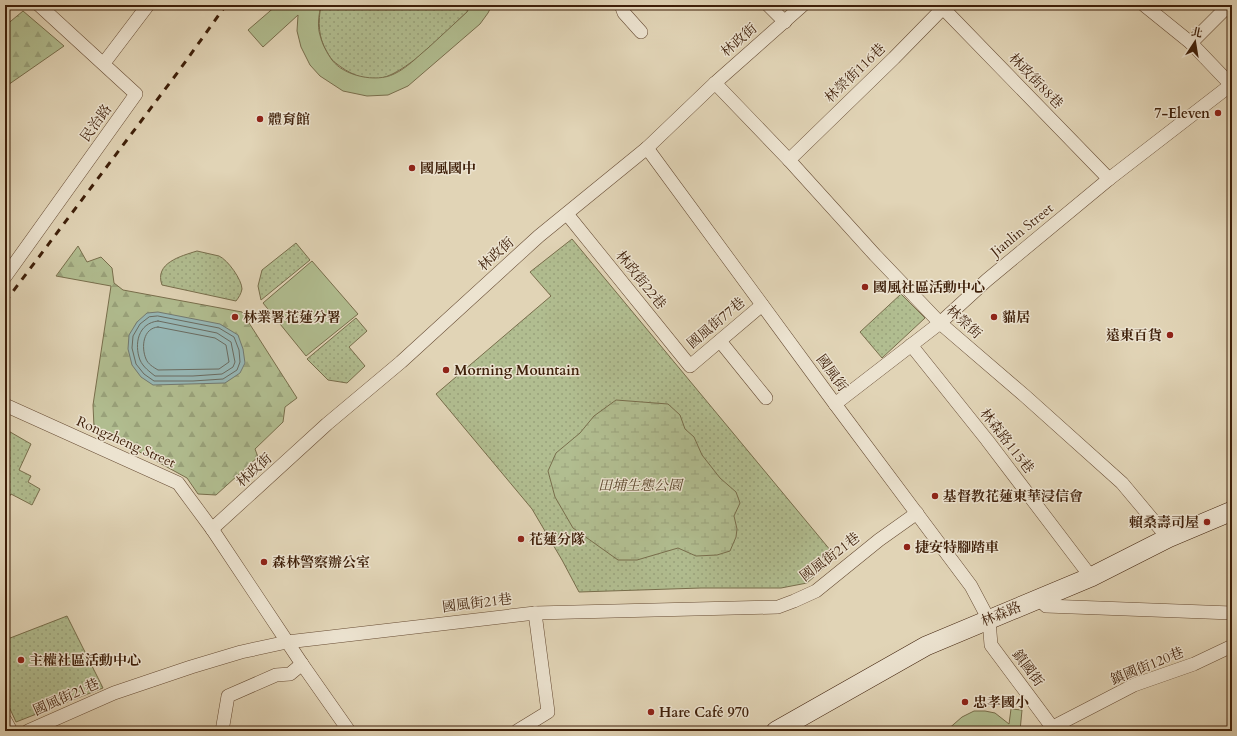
<svg xmlns="http://www.w3.org/2000/svg" width="1237" height="736" viewBox="0 0 1237 736" font-family="Cardo,'Noto Serif TC',serif">
	<style>
		.green { fill: url(#green-dots); stroke: #786e4c }
		.forest { fill: url(#forest-firs); stroke: #786e4c }
		.wetland { fill: url(#wetland-marsh); stroke: #786e4c }
		.pitch { fill: #b1bd90; stroke: #786e4c }
		.water { fill: #96b7b6; stroke: #737a71 }
		.lines { fill: none; stroke-linecap: round; stroke-linejoin: round }
		.shore { stroke: #6a6b60; stroke-width: 1 }
		.street-casing { stroke: #674c34; stroke-width: 14 }
		.secondary-casing { stroke: #3e1f09; stroke-width: 20 }
		.street { stroke: #ece3d0; stroke-width: 13 }
		.secondary { stroke: #ece3d0; stroke-width: 19 }
		.rail { stroke: #3e1f09; stroke-width: 3; stroke-dasharray: 7 7; stroke-linecap: butt }
		.poi-dot { fill: #8f2418; stroke: #ece3d0; stroke-width: 1.5 }
		.labels { text-anchor: middle; dominant-baseline: central; stroke-width: 3; stroke-linejoin: round; paint-order: stroke }
		.street-label { font-size: 14px; fill: #3e1f09; stroke: #ece3d0 }
		.poi-label { font-size: 14px; font-weight: bold; fill: #3e1f09; stroke: #ece3d0; text-anchor: start }
		.park-label { font-size: 14px; font-style: italic; fill: #5b462b; stroke: #ece3d0 }
	</style>
	<defs>
		<pattern id="green-dots" width="8" height="8" patternUnits="userSpaceOnUse"><rect width="8" height="8" fill="#b1bd90"/><path d="M2 2h.1M6 6h.1" fill="none" stroke="#99a27b" stroke-width="1.8" stroke-linecap="round"/></pattern>
		<pattern id="forest-firs" width="22" height="20" patternUnits="userSpaceOnUse"><rect width="22" height="20" fill="#b1bd90"/><path d="M5 1l3.5 6h-7zM16 11l3.5 6h-7z" fill="#99a27b"/></pattern>
		<pattern id="wetland-marsh" width="20" height="14" patternUnits="userSpaceOnUse"><rect width="20" height="14" fill="#b1bd90"/><path d="M1 5h8M5 5V1M11 12h8M15 12V8" fill="none" stroke="#99a27b"/></pattern>
	</defs>
	<rect width="100%" height="100%" fill="#e1d4b6"/>
	<filter id="stains"><feTurbulence type="fractalNoise" baseFrequency=".005" numOctaves="4"/><feColorMatrix values="0 0 0 0 .2 0 0 0 0 .09 0 0 0 0 .02 0 0 0 .5 -.17"/></filter>
	<radialGradient id="worn" r=".72"><stop offset=".6" stop-color="#630" stop-opacity="0"/><stop offset="1" stop-color="#630" stop-opacity=".3"/></radialGradient>
	<g class="green">
		<path d="M 321,5 L 471,5 L 467,12 C 446,31 404,77 376,79 C 362,80 347,72 337,64 C 332,61 330,57 327,52 C 318,37 318,22 321,5 Z"/>
		<polygon points="572,239 836,557 807,583 781,588 701,588 579,592 562,560 532,509 436,394 551,296 530,272"/>
		<polygon points="296,243 310,260 261,300 258,286 262,270"/>
		<path d="M 197,251 C 204,253 212,254 219,256 C 228,260 242,280 242,289 C 241,294 239,297 236,301 L 162,285 C 154,263 181,256 197,251 Z"/>
		<polygon points="901,294 925,318 882,358 860,332"/>
		<polygon points="356,318 367,331 349,347 365,366 347,383 328,380 307,359"/>
		<polygon points="5,429 31,444 19,470 31,476 28,482 40,489 32,505 11,494 5,503"/>
		<polygon points="67,616 103,688 16,722 5,698 5,640"/>
	</g>
	<g class="forest">
		<polygon points="23,11 64,46 5,87 5,26"/>
		<polygon points="78,246 87,262 101,257 112,268 114,283 123,290 242,312 297,398 285,407 283,422 255,449 258,457 216,495 198,494 187,478 94,427 93,405 111,286 56,276"/>
	</g>
	<polygon class="wetland" points="616,400 668,404 680,415 685,429 694,437 702,455 720,478 736,492 740,503 734,516 737,529 736,537 730,551 717,555 696,556 678,548 637,560 618,560 573,528 555,497 548,471 556,453 580,433 594,416"/>
	<g class="pitch">
		<path d="M 277,5 L 321,5 C 319,14 317,26 320,35 C 322,44 327,53 332,60 C 344,76 376,83 394,74 C 407,68 417,57 428,48 C 441,36 454,24 467,12 L 471,5 L 492,5 L 488,13 L 480,24 L 408,86 L 388,95 L 367,96 L 343,91 L 320,76 L 310,65 L 301,47 L 297,31 L 298,15 L 263,47 L 248,30 Z"/>
		<polygon points="312,261 358,314 306,356 263,303"/>
		<polygon points="1011,709 1022,710 1020,731 996,731 983,727 968,728 962,731 946,731 962,717 974,711 985,711 995,713 1009,724"/>
	</g>
	<polygon class="water" points="158,312 220,324 238,335 243,349 245,363 240,373 225,383 153,385 141,377 132,365 128,349 129,335 137,322 147,313"/>
	<g class="lines">
		<g class="shore">
			<polygon points="158,316 219,328 234,337 239,350 240,362 237,370 223,379 193,381 154,381 144,374 136,364 132,348 133,336 140,324 149,317"/>
			<path d="M 158,321 L 217,333 L 231,342 L 235,362 L 233,367 L 222,374 L 193,376 L 155,376 C 150,372 143,367 140,360 C 134,344 138,323 158,321 Z"/>
			<path d="M 158,327 L 215,338 L 226,345 L 229,362 L 219,369 L 158,370 C 153,367 148,364 146,359 C 141,347 143,328 158,327 Z"/>
		</g>
		<defs>
			<g id="street">
				<polyline points="621,5 624,13 641,32"/>
				<polyline points="768,5 785,22"/>
				<polyline points="940,5 1109,179"/>
				<polyline points="1144,5 1191,43 1232,86"/>
				<polyline points="1191,43 1229,5"/>
				<polyline points="104,63 148,5"/>
				<polyline points="715,83 789,160 875,255 940,323 1025,396 1122,483 1168,538"/>
				<polyline points="647,148 835,404 971,586 989,620 991,645 1055,731"/>
				<polyline points="789,160 894,58 943,8"/>
				<polyline points="567,214 690,366 762,305"/>
				<polyline points="5,277 136,94 39,5"/>
				<polyline points="720,341 766,398"/>
				<polyline points="911,345 987,440 1091,577"/>
				<polyline points="835,404 940,323 987,280 1109,179 1232,84"/>
				<polyline points="5,405 178,483 212,529 302,664 349,731"/>
				<polyline points="212,529 327,424 401,362 539,236 647,148 715,83 803,5"/>
				<polyline points="1039,599 1046,606 1232,613"/>
				<polyline points="5,720 11,731"/>
				<polyline points="1053,727 1134,685 1194,664 1232,646"/>
				<polyline points="28,731 114,693 191,667 241,652 287,642 535,613 778,607 794,601 816,591 879,540 917,513"/>
				<polyline points="222,731 228,696 276,675 290,674 302,664"/>
				<polyline points="517,731 548,712 535,613"/>
			</g>
			<polyline id="secondary" points="776,731 926,646 1091,577 1168,538 1232,511"/>
		</defs>
		<use href="#street" class="street-casing"/>
		<use href="#secondary" class="secondary-casing"/>
		<use href="#street" class="street"/>
		<use href="#secondary" class="secondary"/>
		<polyline class="rail" points="5,302 178,72 226,5"/>
	</g>
	<g class="poi-dot">
		<circle cx="1218" cy="113" r="4"/>
		<circle cx="260" cy="119" r="4"/>
		<circle cx="412" cy="168" r="4"/>
		<circle cx="865" cy="287" r="4"/>
		<circle cx="235" cy="317" r="4"/>
		<circle cx="994" cy="317" r="4"/>
		<circle cx="1170" cy="335" r="4"/>
		<circle cx="446" cy="370" r="4"/>
		<circle cx="935" cy="496" r="4"/>
		<circle cx="1207" cy="522" r="4"/>
		<circle cx="521" cy="539" r="4"/>
		<circle cx="907" cy="547" r="4"/>
		<circle cx="264" cy="562" r="4"/>
		<circle cx="21" cy="660" r="4"/>
		<circle cx="965" cy="702" r="4"/>
		<circle cx="651" cy="712" r="4"/>
	</g>
	<g class="labels">
		<g class="street-label">
			<text transform="translate(739 40) rotate(-41)">林政街</text>
			<text transform="translate(855 73) rotate(-44)">林榮街116巷</text>
			<text transform="translate(1036 81) rotate(46)">林政街88巷</text>
			<text transform="translate(96 123) rotate(-54)">民治路</text>
			<text transform="translate(1022 230) rotate(-39)">Jianlin Street</text>
			<text transform="translate(496 254) rotate(-42)">林政街</text>
			<text transform="translate(641 280) rotate(51)">林政街22巷</text>
			<text transform="translate(964 322) rotate(42)">林榮街</text>
			<text transform="translate(716 323) rotate(-40)">國風街77巷</text>
			<text transform="translate(832 373) rotate(54)">國風街</text>
			<text transform="translate(1007 441) rotate(52)">林森路115巷</text>
			<text transform="translate(126 442) rotate(24)">Rongzheng Street</text>
			<text transform="translate(254 470) rotate(-42)">林政街</text>
			<text transform="translate(830 557) rotate(-37)">國風街21巷</text>
			<text transform="translate(477 603) rotate(-7)">國風街21巷</text>
			<text transform="translate(1001 614) rotate(-23)">林森路</text>
			<text transform="translate(1147 666) rotate(-22)">鎮國街120巷</text>
			<text transform="translate(1028 668) rotate(53)">鎮國街</text>
			<text transform="translate(66 697) rotate(-24)">國風街21巷</text>
		</g>
		<g class="poi-label">
			<text x="1210" y="113" text-anchor="end">7-Eleven</text>
			<text x="268" y="119">體育館</text>
			<text x="420" y="168">國風國中</text>
			<text x="873" y="287">國風社區活動中心</text>
			<text x="243" y="317">林業署花蓮分署</text>
			<text x="1002" y="317">貓居</text>
			<text x="1162" y="335" text-anchor="end">遠東百貨</text>
			<text x="454" y="370">Morning Mountain</text>
			<text x="943" y="496">基督教花蓮東華浸信會</text>
			<text x="1199" y="522" text-anchor="end">賴桑壽司屋</text>
			<text x="529" y="539">花蓮分隊</text>
			<text x="915" y="547">捷安特腳踏車</text>
			<text x="272" y="562">森林警察辦公室</text>
			<text x="29" y="660">主權社區活動中心</text>
			<text x="973" y="702">忠孝國小</text>
			<text x="659" y="712">Hare Café 970</text>
		</g>
		<g class="park-label">
			<text x="640" y="485">田埔生態公園</text>
		</g>
	</g>
	<rect width="1237" height="736" fill="none" stroke="#e1d4b6" stroke-width="20"/>
	<rect x="6" y="6" width="1225" height="724" fill="none" stroke="#3e1f09" stroke-width="2"/>
	<rect x="10" y="10" width="1217" height="716" fill="none" stroke="#3e1f09"/>
	<g transform="translate(1195 42) rotate(12)" stroke="#ece3d0" stroke-width="3" paint-order="stroke">
	<path d="M0-3L7 15L0 10L-7 15Z" fill="#3e1f09"/>
	<text y="-6" font-size="11" font-weight="bold" text-anchor="middle" fill="#3e1f09">北</text>
	</g>
	<rect width="100%" height="100%" filter="url(#stains)"/>
	<rect width="100%" height="100%" fill="url(#worn)"/>
</svg>
